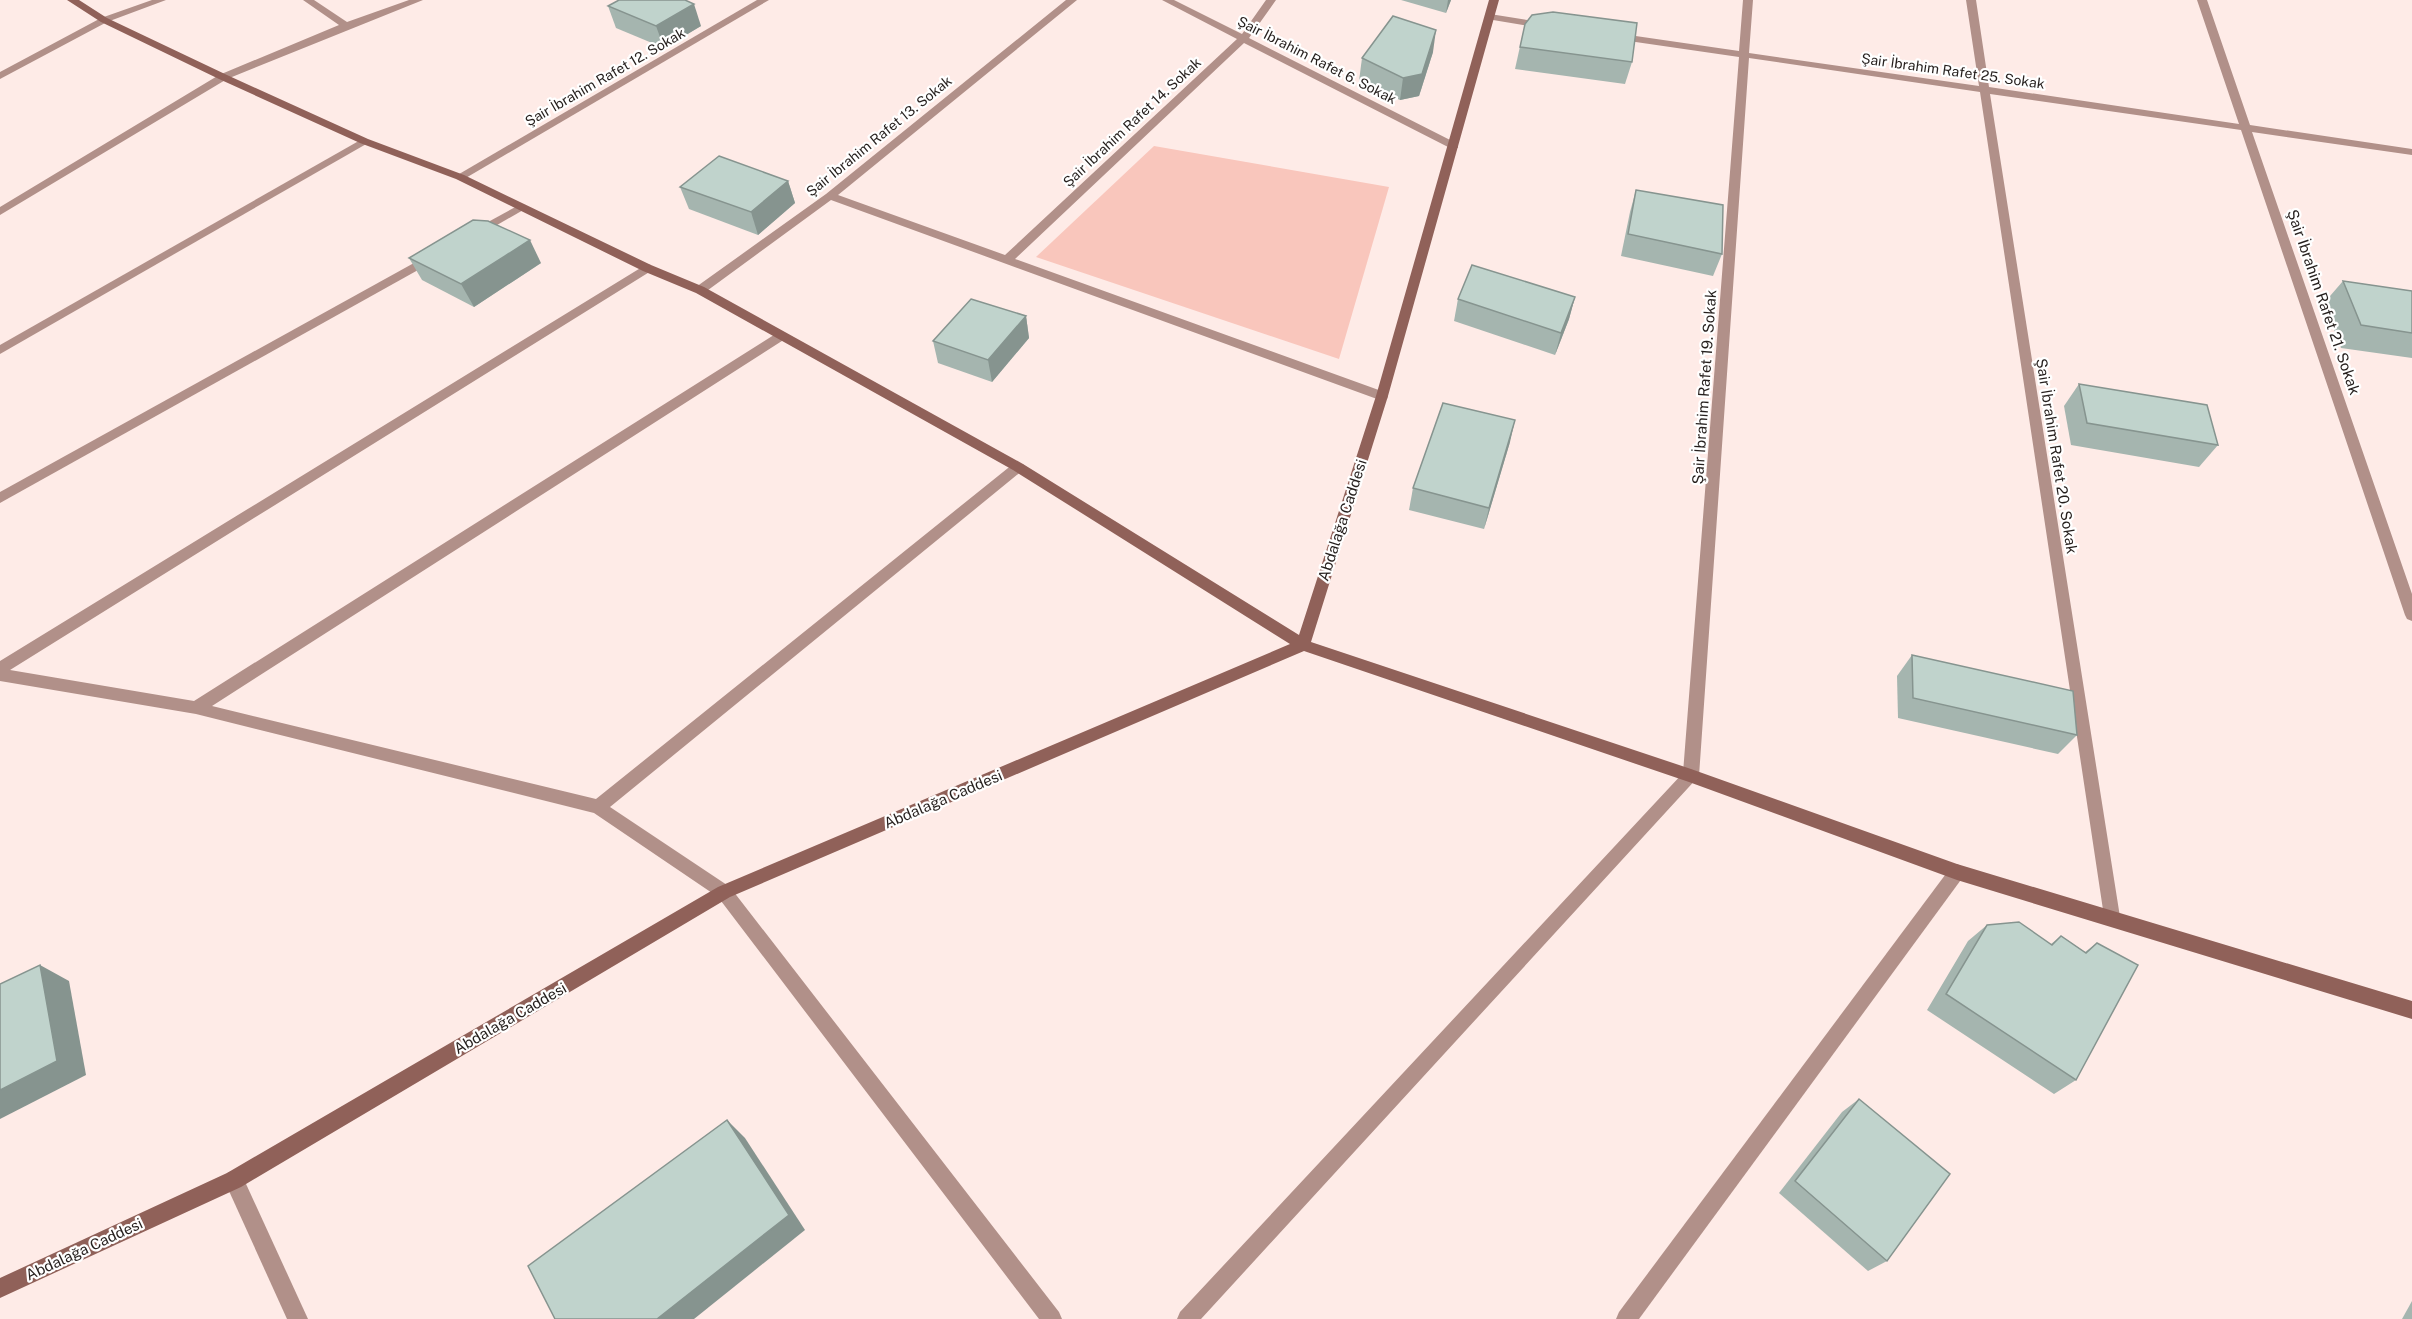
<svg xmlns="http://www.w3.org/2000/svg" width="2412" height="1319" viewBox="0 0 2412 1319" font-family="'Public Sans',sans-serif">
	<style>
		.green { fill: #f9c6bc }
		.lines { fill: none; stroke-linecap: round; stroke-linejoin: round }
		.street { fill: #b19089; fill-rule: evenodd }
		.secondary { fill: #906159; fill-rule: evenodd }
		.wall { fill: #a5b5af }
		.shaded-wall { fill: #86948f }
		.building { fill: #c0d3cc; stroke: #86948f; stroke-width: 1.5 }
		.labels { text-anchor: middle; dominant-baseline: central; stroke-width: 4.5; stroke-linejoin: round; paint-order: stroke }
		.far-street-label { font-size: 14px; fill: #251f1d; stroke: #fff }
		.street-label { font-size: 15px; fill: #251f1d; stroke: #fff }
	</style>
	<rect width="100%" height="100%" fill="#feebe7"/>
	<polygon class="green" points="1154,146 1389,187 1339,359 1036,257"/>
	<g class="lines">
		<g class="street">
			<polygon points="152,0 166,0 107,22 0,79 0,72 101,18"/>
			<polygon points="303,0 314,0 347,22 409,0 423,0 227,79 0,215 0,207 219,75 339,25"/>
			<polygon points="757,0 769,0 464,179 460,180 454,177"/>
			<polygon points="1066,0 1077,0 838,195 1005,255 1237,39 1162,0 1174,0 1242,34 1266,0 1276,0 1249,38 1458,144 1458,148 1450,148 1244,43 1015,259 1387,393 1388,396 1387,399 1377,399 831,200 704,293 696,293 696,287 826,194"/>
			<polygon points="1743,0 1753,0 1749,53 1979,86 1966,0 1976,0 1989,87 2239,124 2197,0 2207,0 2250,125 2412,149 2412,155 2252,132 2412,594 2412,621 2407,619 2405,615 2241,130 1990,94 2120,917 2117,923 2111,925 2105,923 1980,92 1749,58 1699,776 1201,1319 1177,1319 1180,1312 1683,773 1739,57 1615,39 1610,36 1615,33 1739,51"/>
			<polygon points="1490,14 1546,23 1551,26 1546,29 1487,19 1487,15"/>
			<polygon points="364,138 369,141 368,143 0,354 0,345"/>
			<polygon points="521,204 527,207 525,209 478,236 474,237 468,233"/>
			<polygon points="432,253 438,257 436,260 0,503 0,492"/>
			<polygon points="647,264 651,265 651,271 10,670 194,701 777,333 785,333 787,336 785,339 212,706 596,799 1013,464 1023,464 1025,467 1023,470 610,807 730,887 1059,1312 1062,1319 1039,1319 718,897 594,813 196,714 0,681 0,661"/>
			<polygon points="1957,864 1963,867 1965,872 1963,877 1639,1319 1616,1319 1619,1312 1951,867"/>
			<polygon points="234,1170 241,1173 308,1319 287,1319 224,1180 227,1173"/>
		</g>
		<polygon class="secondary" points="67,0 79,0 107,18 227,75 368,139 464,175 651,265 704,287 1023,464 1299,635 1376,396 1489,0 1499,0 1388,396 1311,642 1691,769 1957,864 2412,1001 2412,1019 1957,880 1689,782 1304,651 730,897 241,1187 0,1298 0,1278 227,1173 718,887 1290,644 1013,470 696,293 643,271 456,179 360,143 219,79 101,22"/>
	</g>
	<g class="wall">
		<polygon points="1401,0 1451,0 1446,13"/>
		<polygon points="608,6 701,26 664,48 616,28"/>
		<polygon points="1525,24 1632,62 1625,84 1515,69"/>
		<polygon points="1433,52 1419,96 1400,100 1359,81 1362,58"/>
		<polygon points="788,181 795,203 758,235 689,209 680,187"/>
		<polygon points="1636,190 1722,254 1713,276 1621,256 1630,212"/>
		<polygon points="409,258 541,263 474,307 422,280"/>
		<polygon points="2343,281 2412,291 2412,358 2341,348 2324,303"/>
		<polygon points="1575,297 1569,319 1555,355 1454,321 1458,299"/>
		<polygon points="1026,316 1029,338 992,382 938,363 933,341"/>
		<polygon points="2079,384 2218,445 2199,467 2071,445 2064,406"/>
		<polygon points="1510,442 1484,529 1409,510 1413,488"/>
		<polygon points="1912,655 2077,735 2058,754 1898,718 1897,676"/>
		<polygon points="1987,925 2051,944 2061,936 2085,952 2097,943 2076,1080 2054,1094 1927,1010 1968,941"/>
		<polygon points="1859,1099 1887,1261 1868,1271 1779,1193 1842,1112"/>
		<polygon points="2412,1301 2412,1319 2402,1319"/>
	</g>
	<g class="shaded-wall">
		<polygon points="1448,0 1451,0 1446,13"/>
		<polygon points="694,4 701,26 664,48 656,26"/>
		<polygon points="1436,30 1433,52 1419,96 1400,100 1403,78"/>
		<polygon points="788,181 795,203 758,235 751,212"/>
		<polygon points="530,240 541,263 474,307 461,284"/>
		<polygon points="1575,297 1569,319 1555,355 1561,333"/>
		<polygon points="1026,316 1029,338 992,382 988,360"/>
		<polygon points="1515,420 1510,442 1484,529 1489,508"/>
		<polygon points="40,965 69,981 86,1075 0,1119 0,1090"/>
		<polygon points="727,1120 745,1138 805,1230 694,1319 657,1319"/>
	</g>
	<g class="building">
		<polygon points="619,0 685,0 694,4 656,26 608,6"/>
		<polygon points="1553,12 1637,23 1632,62 1520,47 1525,24 1532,15"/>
		<polygon points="1393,16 1436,30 1422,74 1403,78 1362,58"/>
		<polygon points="719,156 788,181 751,212 680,187"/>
		<polygon points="1636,190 1723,205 1722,254 1628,234"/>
		<polygon points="473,220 488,221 530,240 461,284 409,258"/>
		<polygon points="1472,265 1575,297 1561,333 1458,299"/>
		<polygon points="2343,281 2412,291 2412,333 2361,325"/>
		<polygon points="971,299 1026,316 988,360 933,341"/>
		<polygon points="2079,384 2207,405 2218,445 2087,423"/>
		<polygon points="1443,403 1515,420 1489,508 1413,488"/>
		<polygon points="1912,655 2073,691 2077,735 1913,698"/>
		<polygon points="2019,922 2052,945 2061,936 2086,953 2097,943 2138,965 2076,1080 1946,994 1987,925"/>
		<polygon points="40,965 57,1061 0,1090 0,984"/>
		<polygon points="1859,1099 1950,1174 1887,1261 1795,1181"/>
		<polygon points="727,1120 789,1215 657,1319 555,1319 528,1266"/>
	</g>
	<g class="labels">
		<g class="far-street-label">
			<text transform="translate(1317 60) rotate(27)">Şair İbrahim Rafet 6. Sokak</text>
			<text transform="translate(1953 71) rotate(8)">Şair İbrahim Rafet 25. Sokak</text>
			<text transform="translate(605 77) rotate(-30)">Şair İbrahim Rafet 12. Sokak</text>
			<text transform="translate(1132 122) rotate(-43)">Şair İbrahim Rafet 14. Sokak</text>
			<text transform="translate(879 136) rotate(-39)">Şair İbrahim Rafet 13. Sokak</text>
		</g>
		<g class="street-label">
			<text transform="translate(2324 302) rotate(71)">Şair İbrahim Rafet 21. Sokak</text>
			<text transform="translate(1704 387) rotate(-86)">Şair İbrahim Rafet 19. Sokak</text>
			<text transform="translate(2057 456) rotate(81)">Şair İbrahim Rafet 20. Sokak</text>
			<text transform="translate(1342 520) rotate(-72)">Abdalağa Caddesi</text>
			<text transform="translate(943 799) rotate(-23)">Abdalağa Caddesi</text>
			<text transform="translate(510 1018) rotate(-30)">Abdalağa Caddesi</text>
			<text transform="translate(84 1249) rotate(-25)">Abdalağa Caddesi</text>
		</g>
	</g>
</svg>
